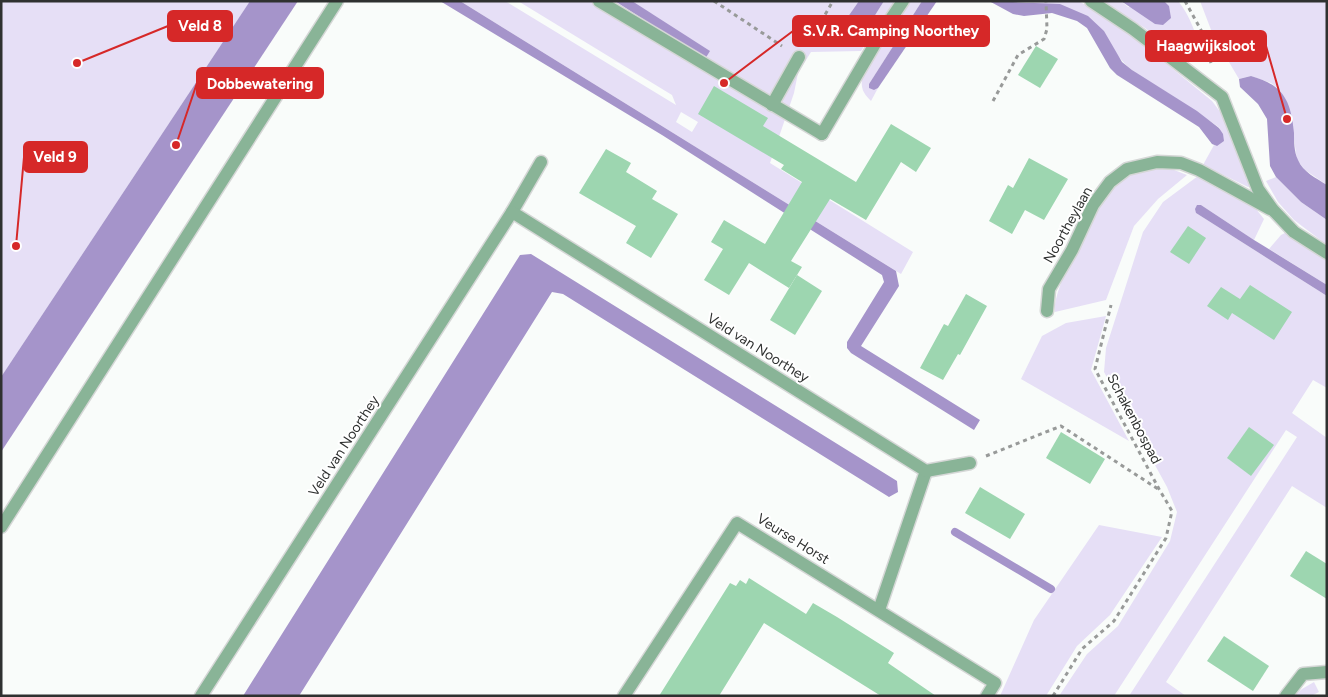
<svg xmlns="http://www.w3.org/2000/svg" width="1328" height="697" viewBox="0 0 1328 697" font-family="Figtree,sans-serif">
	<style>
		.green { fill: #e6dff6; fill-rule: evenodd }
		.water { fill: #a594ca }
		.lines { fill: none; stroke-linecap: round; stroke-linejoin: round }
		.stream { stroke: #a594ca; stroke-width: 8 }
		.building { fill: #9dd6b0 }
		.service-casing { stroke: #d5d7d6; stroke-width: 15 }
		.minor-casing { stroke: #d5d7d6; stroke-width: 15 }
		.path { stroke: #989a99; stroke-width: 3; stroke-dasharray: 4 4; stroke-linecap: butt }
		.service { stroke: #89b497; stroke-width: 12 }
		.minor { stroke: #89b497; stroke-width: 12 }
		.labels { text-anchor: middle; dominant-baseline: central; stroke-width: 4; stroke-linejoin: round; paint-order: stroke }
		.street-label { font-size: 14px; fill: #2f3130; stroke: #fff }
		.leader { fill: none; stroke: #d62828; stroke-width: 2 }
		.callout-dot { fill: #d62828; stroke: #fff; stroke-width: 2 }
		.callout { fill: #d62828; stroke: #d62828; stroke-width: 2 }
		.callout-label { font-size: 15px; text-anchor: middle; font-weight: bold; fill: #fff }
	</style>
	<rect width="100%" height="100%" fill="#f9fcfa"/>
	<g class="green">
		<polygon points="1,1 250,1 1,377"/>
		<path d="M 460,1 L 505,1 L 676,105 L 672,95 L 518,1 L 859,1 L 840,28 L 860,39 L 884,1 L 895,1 L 861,51 L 811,52 L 798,73 L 794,93 L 770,163 L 913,252 L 901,274 ZM 681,112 L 698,122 L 692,132 L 676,122 Z"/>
		<path d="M 909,1 L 922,1 L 869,84 L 874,90 L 878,88 L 871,101 C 862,92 861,88 862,76 Z"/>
		<path d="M 1019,1 L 1078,1 L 1088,6 L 1135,38 L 1212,101 L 1224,117 L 1252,186 L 1248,187 L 1203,165 L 1214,145 L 1217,146 L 1220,128 C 1204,117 1188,106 1171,95 C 1152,83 1129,72 1116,53 L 1060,4 L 1040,4 Z"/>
		<path d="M 1102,1 L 1121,1 L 1128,7 L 1169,6 L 1164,1 L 1178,1 C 1190,15 1196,35 1202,53 L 1200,58 L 1185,59 L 1145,28 Z"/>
		<polygon points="1200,1 1327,1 1327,185 1305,170 1297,160 1290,111 1279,89 1271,83 1251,76 1239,79 1213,35"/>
		<path d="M 1147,168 L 1169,168 L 1187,175 L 1158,199 L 1134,226 L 1106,300 L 1055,312 C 1051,287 1105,186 1128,173 C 1133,170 1141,169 1147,168 Z"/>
		<polygon points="1198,176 1256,209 1264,219 1254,240 1201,205 1196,213 1327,296 1327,388 1313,380 1292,413 1327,438 1327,508 1292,486 1166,682 1186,696 1129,696 1297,437 1286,430 1114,696 1059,696 1087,654 1118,626 1170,541 1177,512 1167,487 1104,372 1106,348 1143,232 1163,202"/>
		<polygon points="1276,177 1301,202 1327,220 1327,245 1294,220 1278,202 1266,181"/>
		<polygon points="1285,233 1327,260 1327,285 1269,249 1281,235"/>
		<polygon points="1106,316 1091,370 1129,441 1021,379 1042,336 1066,323"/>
		<polygon points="1099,525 1162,537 1110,615 1077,646 1046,696 1000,696 1034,620"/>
		<polygon points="1314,682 1319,692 1311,696 1294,696 1302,689"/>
	</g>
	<g class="water">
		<polygon points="250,1 298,1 1,452 1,377"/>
		<polygon points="440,1 460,1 896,271 899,286 861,346 980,420 974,430 851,353 847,348 847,342 884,282 882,275 662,135"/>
		<polygon points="615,1 632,1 710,51 705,59"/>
		<polygon points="859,1 884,1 860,39 840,28"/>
		<polygon points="922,1 937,1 878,88 874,90 869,88 869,84"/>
		<polygon points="989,1 1060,4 1088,16 1104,31 1122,62 1132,70 1197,111 1219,128 1223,134 1224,141 1217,146 1212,144 1199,127 1117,75 1110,68 1087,28 1077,21 1052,13 1024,16 1013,14"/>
		<polygon points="1121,1 1164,1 1169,6 1171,18 1163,25 1155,24"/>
		<path d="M 1251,76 C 1283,85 1291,100 1294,133 C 1294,141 1294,152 1298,160 C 1303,172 1316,178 1327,185 L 1327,220 L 1301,202 L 1276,177 L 1270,166 L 1267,119 L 1258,104 L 1240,87 L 1239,79 Z"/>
		<polygon points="1197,205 1201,205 1254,240 1327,285 1327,296 1196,213 1195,209"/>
		<polygon points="531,254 897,481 898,492 889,497 563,294 552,292 299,696 243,696 520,255"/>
	</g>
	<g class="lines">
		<polyline class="stream" points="955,532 1051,589"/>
	</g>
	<g class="building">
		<polygon points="1036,46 1058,59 1040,88 1018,75"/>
		<polygon points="714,86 768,118 763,126 856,182 891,124 931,148 916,172 901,162 866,220 830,199 791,261 802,267 789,288 749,263 729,295 704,280 723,249 711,242 724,220 765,244 802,182 781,169 784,165 698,114"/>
		<polygon points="606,149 631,163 626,172 657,191 652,199 678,214 651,258 626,243 636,226 579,193"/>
		<polygon points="1029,158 1068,179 1044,220 1025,210 1012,234 989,221 1008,185 1013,188"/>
		<polygon points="1188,226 1206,238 1189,264 1170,252"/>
		<polygon points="797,275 822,291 795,335 770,320"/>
		<polygon points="1250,285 1292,312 1274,340 1232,313 1228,320 1207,306 1221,287 1240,299"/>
		<polygon points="966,294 987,306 960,355 958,354 943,380 920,368 944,324 948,326"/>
		<polygon points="1249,427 1274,445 1251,476 1227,458"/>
		<polygon points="1061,432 1105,459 1090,484 1046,458"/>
		<polygon points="980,487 1025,514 1010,539 965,513"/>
		<polygon points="1306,551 1327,564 1327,599 1290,576"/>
		<polygon points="749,578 806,614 813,603 837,617 894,653 888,663 936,696 881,696 764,623 719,696 659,696 730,583 736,586 740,580 746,584"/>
		<polygon points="1224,636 1269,666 1253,691 1207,661"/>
	</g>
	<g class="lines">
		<defs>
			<g id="service">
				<polyline points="599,1 822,134"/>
				<polyline points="772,105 799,57"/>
				<polyline points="512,212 541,162"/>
				<polyline points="1,527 337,1"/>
				<polyline points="879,610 926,471"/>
				<polyline points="624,696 737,523 995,683 987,696"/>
			</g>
			<g id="minor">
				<polyline points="1091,1 1133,29 1222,97 1258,189 1273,210 1294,232 1327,253"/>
				<polyline points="822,134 882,32 903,1"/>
				<polyline points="1047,311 1049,289 1072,250 1093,205 1110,182 1127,169 1157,162 1181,163 1199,170 1270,209"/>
				<polyline points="201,696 512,212 926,471 970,463"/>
				<polyline points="1286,696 1303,674 1327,672"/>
			</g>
		</defs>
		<use href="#service" class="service-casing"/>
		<use href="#minor" class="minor-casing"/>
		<g class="path">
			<polyline points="714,1 782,46"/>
			<polyline points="1185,1 1201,30 1211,63"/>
			<polyline points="809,42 833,1"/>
			<polyline points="993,101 1018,55 1044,39 1047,29 1046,1"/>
			<polyline points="986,456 1061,426 1158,489"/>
			<polyline points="1053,696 1082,649 1114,621 1166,538 1172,511 1159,489 1095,369 1111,305"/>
		</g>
		<use href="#service" class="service"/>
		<use href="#minor" class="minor"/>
	</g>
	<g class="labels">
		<g class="street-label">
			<text transform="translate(1068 225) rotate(-61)">Noortheylaan</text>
			<text transform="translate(758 348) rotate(32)">Veld van Noorthey</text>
			<text transform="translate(1134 419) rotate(62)">Schakenbospad</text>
			<text transform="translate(344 446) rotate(-57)">Veld van Noorthey</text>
			<text transform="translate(793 539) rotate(32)">Veurse Horst</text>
		</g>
	</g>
	<path class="leader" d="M77 63L168 26M724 83L793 31M1287 119L1266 46M176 145L197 83M16 246L24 157"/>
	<g class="callout-dot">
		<circle cx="77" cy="63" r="5"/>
		<circle cx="724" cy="83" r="5"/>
		<circle cx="1287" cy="119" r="5"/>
		<circle cx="176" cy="145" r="5"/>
		<circle cx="16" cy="246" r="5"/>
	</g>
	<g class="callout">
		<rect x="168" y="11" width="64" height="30" rx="5"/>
		<rect x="793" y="16" width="196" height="30" rx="5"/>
		<rect x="1146" y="31" width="120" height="30" rx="5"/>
		<rect x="197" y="68" width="126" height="30" rx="5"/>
		<rect x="24" y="142" width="63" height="30" rx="5"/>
	</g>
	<g class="callout-label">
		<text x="200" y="31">Veld 8</text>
		<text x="891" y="36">S.V.R. Camping Noorthey</text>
		<text x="1206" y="51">Haagwijksloot</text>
		<text x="260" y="89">Dobbewatering</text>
		<text x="55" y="162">Veld 9</text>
	</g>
	<rect width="1328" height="697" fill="none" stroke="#2f3130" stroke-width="5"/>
</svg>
